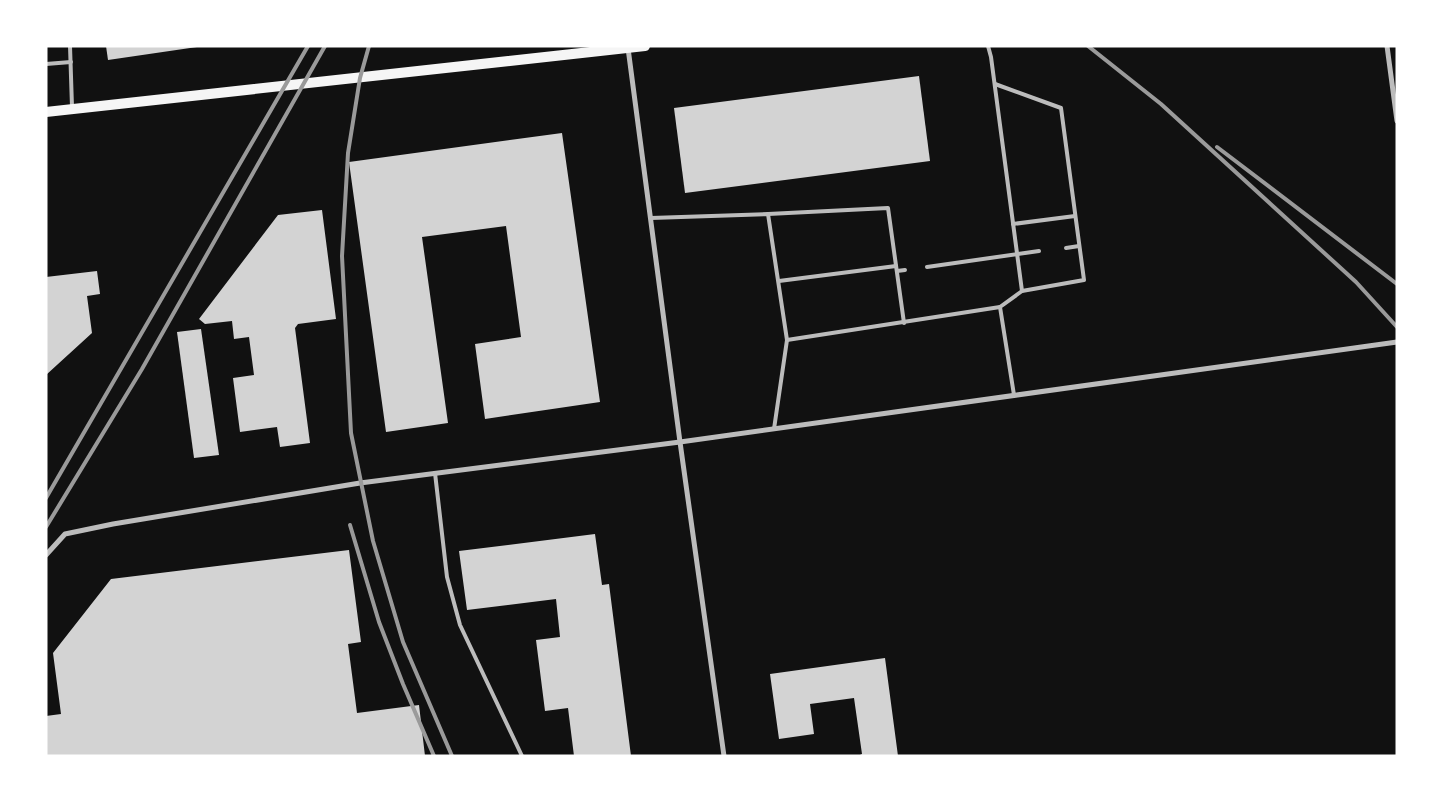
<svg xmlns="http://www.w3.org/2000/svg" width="1443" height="802" viewBox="0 0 1443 802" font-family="'Public Sans',sans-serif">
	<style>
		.building { fill: #d3d3d3 }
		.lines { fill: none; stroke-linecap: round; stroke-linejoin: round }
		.service { stroke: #bcbcbc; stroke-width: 4 }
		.minor { stroke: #bcbcbc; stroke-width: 5 }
		.secondary { stroke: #f5f5f5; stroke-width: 10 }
		.rail { stroke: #9a9a9a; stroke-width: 4 }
	</style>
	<rect width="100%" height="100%" fill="#111"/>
	<g class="building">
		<polygon points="106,46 197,46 197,47 108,60"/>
		<polygon points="919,76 930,161 685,193 674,108"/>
		<polygon points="562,133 600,402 485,419 475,344 521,337 506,226 422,237 448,423 386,432 349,162"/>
		<polygon points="322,210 336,319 298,324 295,328 310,443 280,447 277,427 240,432 233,378 254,375 249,337 234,339 232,321 205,324 199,319 278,215"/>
		<polygon points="97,271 100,294 87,296 92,333 46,375 46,277"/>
		<polygon points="201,329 219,455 194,458 177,332"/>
		<polygon points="595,534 602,585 609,584 631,756 574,756 568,708 545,711 536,640 560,637 556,599 467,610 459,551"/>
		<polygon points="349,550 361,642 348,644 357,713 419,705 425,756 46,756 46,716 61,714 53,653 111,579"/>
		<polygon points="885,658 898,756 858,756 862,754 854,698 810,704 814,734 779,739 770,674"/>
	</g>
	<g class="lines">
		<g class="service">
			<polyline points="70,46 72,107"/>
			<polyline points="988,46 991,57 1022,291 1000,307 1014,395"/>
			<polyline points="46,64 71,62"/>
			<polyline points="995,84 1061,108 1084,280 1022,291"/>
			<polyline points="768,214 888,208 904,323"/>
			<polyline points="651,218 768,214 787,340 774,429"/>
			<polyline points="1013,224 1075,216"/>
			<polyline points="1066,248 1079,246"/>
			<polyline points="927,267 1039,251"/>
			<polyline points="897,271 905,270"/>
			<polyline points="779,281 896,266"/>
			<polyline points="787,340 1000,307"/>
			<polyline points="435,473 447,577 460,625 522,756"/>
		</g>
		<g class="minor">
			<polyline points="1387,46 1397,121"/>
			<polyline points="628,48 680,442 724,756"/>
			<polyline points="46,555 65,534 113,524 360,483 680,442 1397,342"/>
		</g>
		<polyline class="secondary" points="46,112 645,46"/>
		<g class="rail">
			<polyline points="369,46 360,78 348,153 342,256 351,433 373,541 403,642 452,756"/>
			<polyline points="1088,46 1161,104 1356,282 1397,327"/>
			<polyline points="1217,147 1397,284"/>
			<polyline points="46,498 308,46"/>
			<polyline points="350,525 379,622 403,684 434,756"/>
			<polyline points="46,527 142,369 325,46"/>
		</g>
	</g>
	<rect width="1443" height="802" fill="none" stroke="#ffffff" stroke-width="95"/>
</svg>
